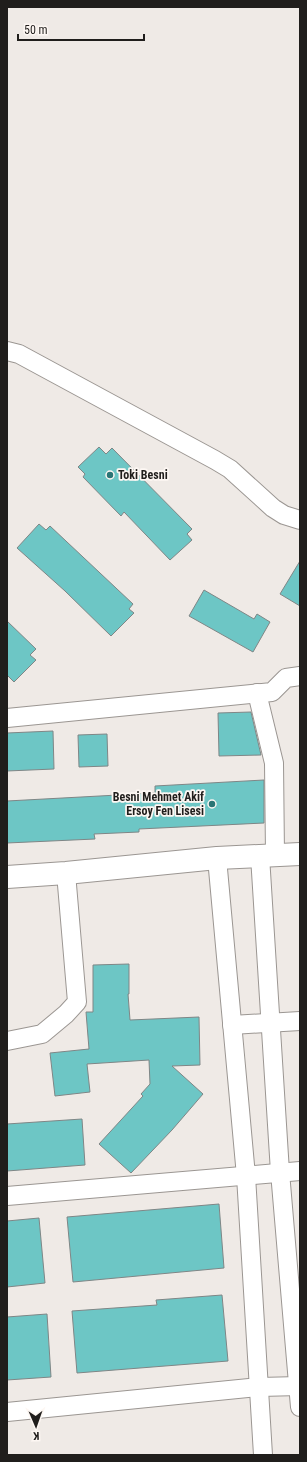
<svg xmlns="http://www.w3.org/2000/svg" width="307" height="1462" viewBox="0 0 307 1462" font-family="'Roboto Condensed',sans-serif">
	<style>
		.building { fill: #6dc6c5; stroke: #7f8686 }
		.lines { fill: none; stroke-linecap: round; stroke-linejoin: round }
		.minor-casing { stroke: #9b9692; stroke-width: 20 }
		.tertiary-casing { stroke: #9b9692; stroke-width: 24 }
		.minor { stroke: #fff; stroke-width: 18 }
		.tertiary { stroke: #fff; stroke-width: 22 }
		.poi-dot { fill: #2b7575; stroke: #fdf7f3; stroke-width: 1.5 }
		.labels { text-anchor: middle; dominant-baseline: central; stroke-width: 3.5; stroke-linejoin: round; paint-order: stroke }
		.poi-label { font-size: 12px; font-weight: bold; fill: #201e1c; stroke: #fdf7f3; text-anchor: start }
	</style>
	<rect width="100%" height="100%" fill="#efeae6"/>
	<g class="building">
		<polygon points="99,447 106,454 112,448 192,529 187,534 192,540 170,560 124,512 121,516 83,477 85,474 78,467"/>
		<polygon points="39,524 46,530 50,526 133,604 129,609 134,613 111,636 65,591 17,548"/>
		<polygon points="300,561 300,606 280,594"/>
		<polygon points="204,590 254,619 257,614 270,622 253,652 189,616"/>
		<polygon points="7,621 36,649 30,655 36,660 14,682 7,675"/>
		<polygon points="251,712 261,755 219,756 218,713"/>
		<polygon points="53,731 54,769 7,771 7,733"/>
		<polygon points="107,734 108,766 79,767 78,735"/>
		<polygon points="264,780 264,823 139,829 139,832 94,834 95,839 7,843 7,801 155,793 155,786"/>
		<polygon points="129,964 129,994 128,994 130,1020 199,1017 200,1065 172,1066 203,1094 172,1130 131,1173 99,1144 143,1096 141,1094 150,1084 149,1060 87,1064 90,1092 55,1096 50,1053 89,1049 86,1012 93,1012 93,965"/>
		<polygon points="82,1119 85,1165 7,1171 7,1124"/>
		<polygon points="219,1204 224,1268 73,1282 67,1217"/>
		<polygon points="39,1218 45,1283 7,1287 7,1221"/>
		<polygon points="222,1295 228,1361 77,1373 72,1311 157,1305 156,1300"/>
		<polygon points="47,1314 51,1377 7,1380 7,1317"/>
	</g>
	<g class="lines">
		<defs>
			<g id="minor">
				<polyline points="7,351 19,354 215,460 230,469 273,508 284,515 300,520"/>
				<polyline points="257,693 274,763 275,855"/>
				<polyline points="7,718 272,692 286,678 300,676"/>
				<polyline points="260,856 280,1172 300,1407"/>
				<polyline points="217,858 246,1176 263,1455"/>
				<polyline points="232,1025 300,1021"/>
				<polyline points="7,1041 42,1034 66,1014 77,1002 66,873"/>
				<polyline points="7,1196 300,1171"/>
				<polyline points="7,1412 259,1387 300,1386"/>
			</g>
			<polyline id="tertiary" points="7,877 66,873 217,858 300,854"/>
		</defs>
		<use href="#minor" class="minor-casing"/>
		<use href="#tertiary" class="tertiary-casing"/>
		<use href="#minor" class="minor"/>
		<use href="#tertiary" class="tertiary"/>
	</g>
	<g class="poi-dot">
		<circle cx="110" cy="475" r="4"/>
		<circle cx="212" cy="804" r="4"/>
	</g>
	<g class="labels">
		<g class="poi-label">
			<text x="118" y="475">Toki Besni</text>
			<text x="204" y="797" text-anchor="end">Besni Mehmet Akif<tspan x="204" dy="14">Ersoy Fen Lisesi</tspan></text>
		</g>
	</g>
	<rect width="307" height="1462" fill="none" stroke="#201e1c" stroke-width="16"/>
	<g transform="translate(36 1426) rotate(178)" stroke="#fdf7f3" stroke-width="3" paint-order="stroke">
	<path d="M0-3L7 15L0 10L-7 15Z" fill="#201e1c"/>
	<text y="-6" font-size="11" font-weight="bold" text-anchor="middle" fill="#201e1c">K</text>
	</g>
	<path d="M18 34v6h126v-6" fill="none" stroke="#201e1c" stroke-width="2"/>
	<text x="24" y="34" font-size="12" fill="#201e1c" stroke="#fdf7f3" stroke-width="3" paint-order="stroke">50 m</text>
</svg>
